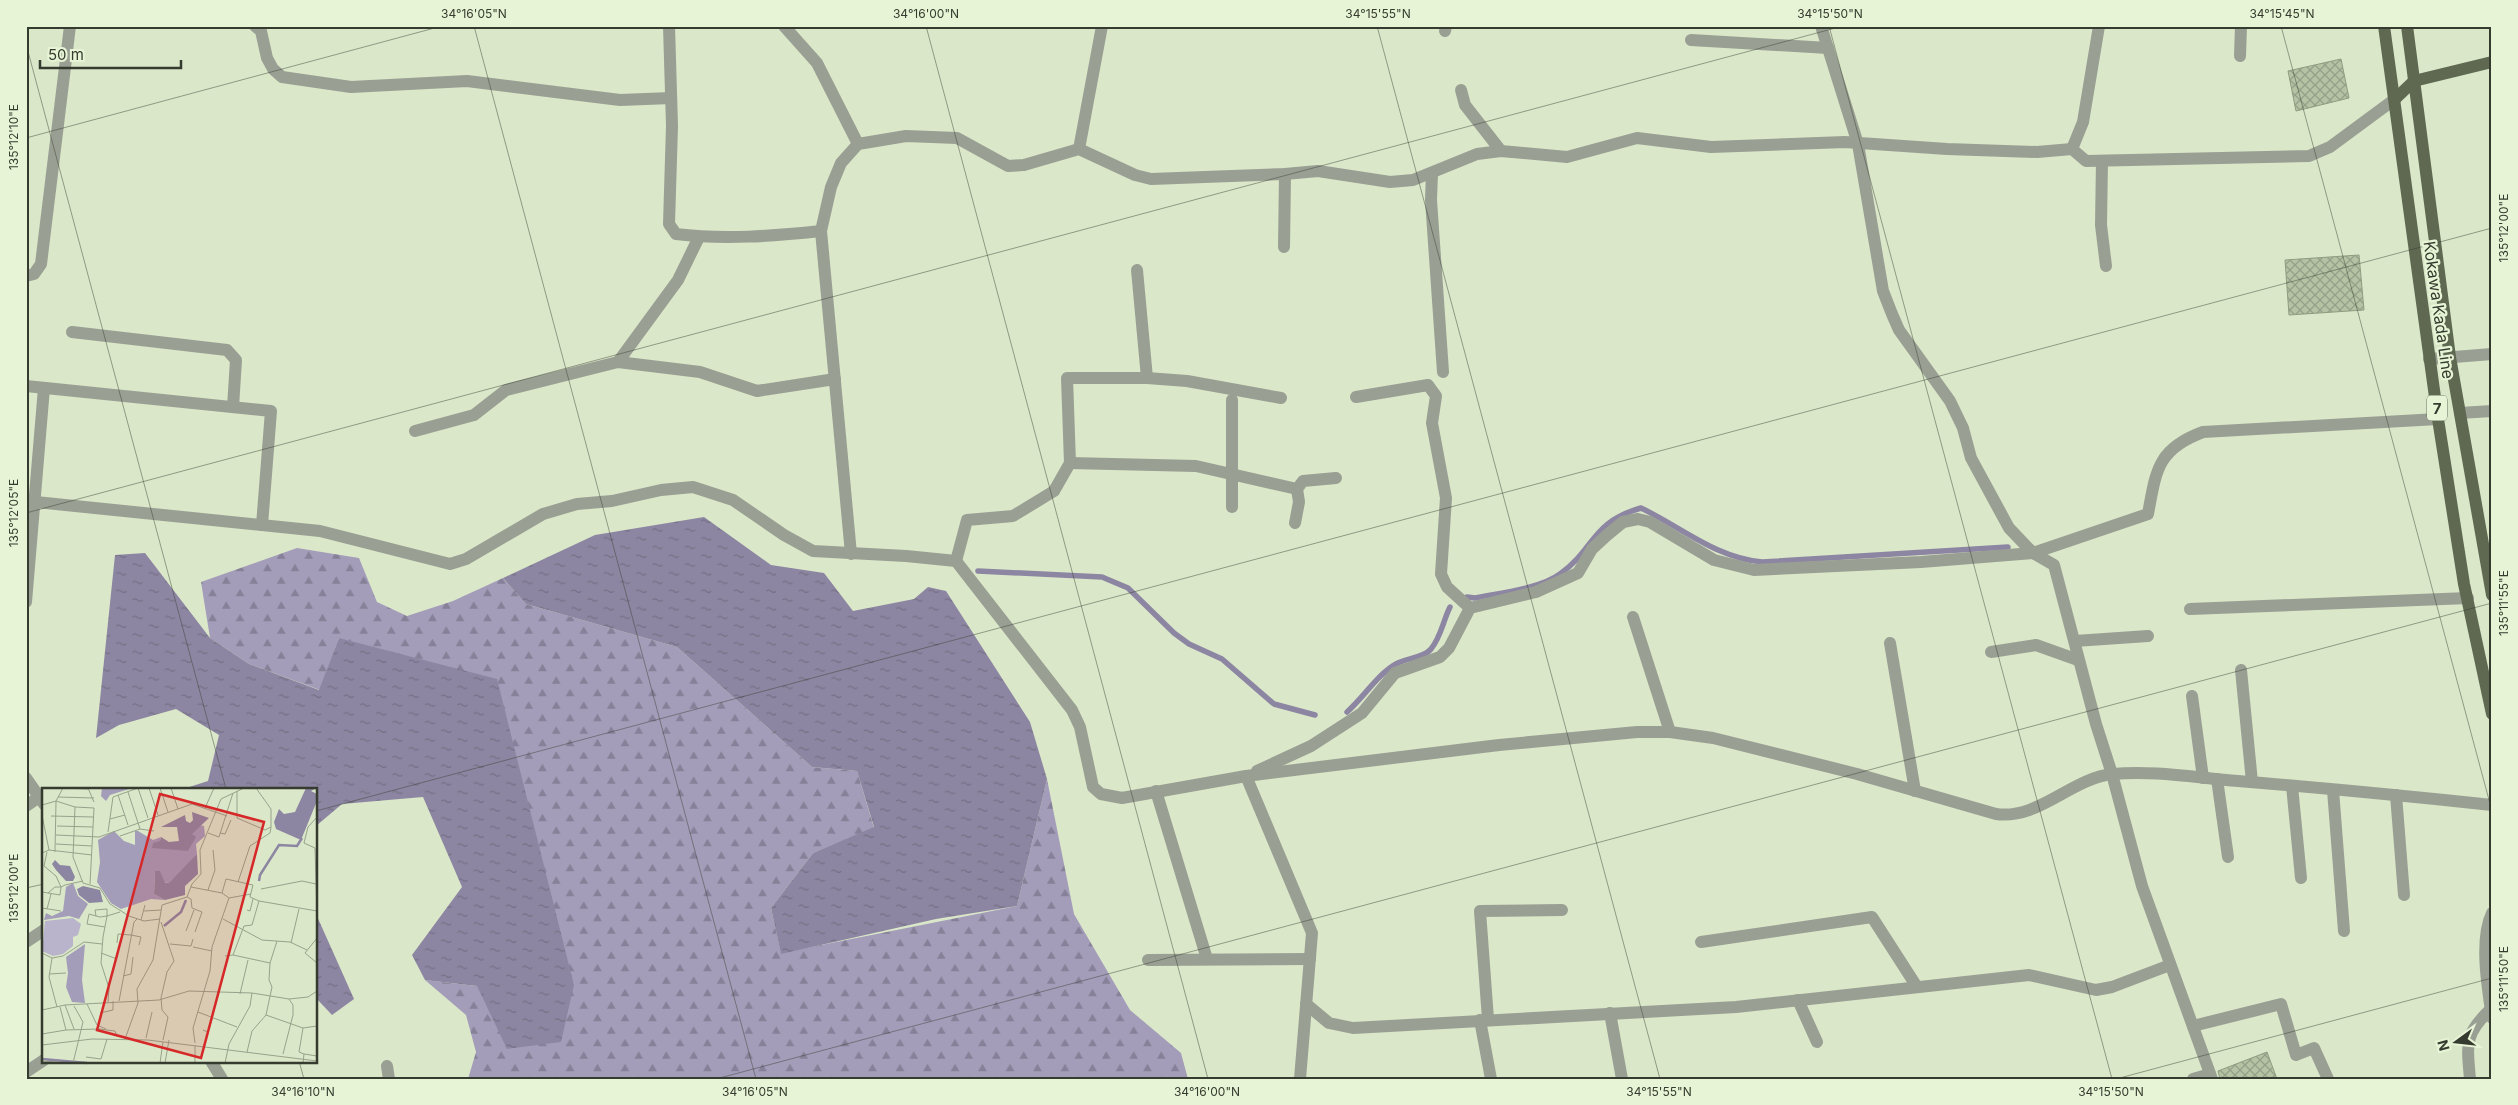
<svg xmlns="http://www.w3.org/2000/svg" width="2518" height="1105" viewBox="0 0 2518 1105" font-family="Inter,sans-serif">
	<style>
		.forest { fill: url(#forest-firs) }
		.water { fill: url(#water-ripples) }
		.lines { fill: none; stroke-linecap: round; stroke-linejoin: round }
		.stream { stroke: #8d86a2; stroke-width: 5.5 }
		.building { fill: url(#building-cross-hatch); stroke: #8f9c80 }
		.minor { stroke: #9a9f93; stroke-width: 12 }
		.major { stroke: #5f6952; stroke-width: 12 }
		.ticks { fill: none; stroke: #363b2f; stroke-width: 1; stroke-opacity: 0.45 }
		.labels { text-anchor: middle; dominant-baseline: central; stroke-width: 4.5; stroke-linejoin: round; paint-order: stroke }
		.shield { fill: #e7f5d6; stroke: #6b7361; stroke-width: 1 }
		.shield-label { font-size: 15px; font-weight: bold; fill: #363b2f }
		.street-label { font-size: 16px; fill: #363b2f; stroke: #e7f5d6 }
		.inset-river { fill: none; stroke: #8d86a2; stroke-width: 2.5 }
		.inset-road { fill: none; stroke: #98a28b; stroke-width: 1 }
		.view { fill: #d62828; fill-opacity: 0.15; stroke: #d62828; stroke-width: 2.5 }
		.inset-edge { fill: none; stroke: #363b2f; stroke-width: 2.5 }
		.neatline { fill: none; stroke: #363b2f; stroke-width: 2 }
		.ticks-label { font-size: 12px; text-anchor: middle; fill: #363b2f }
	</style>
	<defs>
		<pattern id="forest-firs" width="22" height="20" patternUnits="userSpaceOnUse" patternTransform="scale(1.25)"><rect width="22" height="20" fill="#a49dba"/><path d="M5 1l3.5 6h-7zM16 11l3.5 6h-7z" fill="#868198"/></pattern>
		<pattern id="water-ripples" width="26" height="14" patternUnits="userSpaceOnUse" patternTransform="scale(1.25)"><rect width="26" height="14" fill="#8d86a2"/><path d="M2 4q2-2 4 0t4 0M15 11q2-2 4 0t4 0" fill="none" stroke="#746f84"/></pattern>
		<pattern id="building-cross-hatch" width="8" height="8" patternUnits="userSpaceOnUse" patternTransform="scale(1.25)"><rect width="8" height="8" fill="#b5c3a5"/><path d="M0 0l8 8M0 8l8-8" fill="none" stroke="#94a087"/></pattern>
	</defs>
	<rect width="100%" height="100%" fill="#dae7c9"/>
	<polygon class="forest" points="297,548 359,558 377,602 407,616 453,601 503,578 526,604 677,647 812,767 857,771 874,828 813,853 771,908 781,953 1017,906 1047,779 1074,914 1130,1010 1181,1053 1188,1079 468,1079 476,1052 466,1015 425,980 477,986 561,1042 339,638 320,690 249,664 210,638 201,582"/>
	<g class="water">
		<polygon points="704,517 771,565 824,573 853,611 914,599 928,587 946,591 1030,722 1047,779 1017,906 936,919 781,954 771,908 813,853 874,827 857,771 812,767 677,647 526,604 503,578 595,535"/>
		<polygon points="145,553 210,638 249,664 319,690 339,638 497,679 574,985 561,1042 507,1049 477,986 425,980 412,955 462,887 423,797 342,804 316,826 316,789 183,789 208,781 219,735 176,709 119,725 96,738 115,555"/>
		<polygon points="316,914 354,999 332,1015 316,998"/>
	</g>
	<g class="lines">
		<g class="stream">
			<polyline points="978,571 1102,577 1128,588 1174,633 1189,644 1222,659 1274,704 1315,715"/>
			<path d="M 1467,597 L 1475,598 C 1498,593 1540,589 1560,574 C 1595,549 1591,522 1641,508 C 1681,527 1716,558 1762,562 L 2008,547"/>
			<path d="M 1347,712 C 1364,697 1377,675 1396,664 C 1406,658 1424,658 1431,649 C 1441,637 1443,621 1450,607"/>
		</g>
	</g>
	<g class="building">
		<polygon points="2341,59 2349,98 2296,111 2288,71"/>
		<polygon points="2359,255 2364,310 2289,315 2285,260"/>
		<polygon points="2267,1052 2277,1079 2220,1079 2218,1071"/>
	</g>
	<g class="lines">
		<g class="minor">
			<polyline points="255,26 261,31 267,58 273,69 282,77 351,87 467,81 620,100 671,98"/>
			<path d="M 669,26 L 672,126 L 669,224 L 676,234 C 724,240 773,236 821,231"/>
			<polyline points="784,26 817,63 858,144"/>
			<polyline points="1821,26 1858,144 1883,291 1892,314 1899,330 1950,401 1963,428 1971,458 2009,528 2033,553 2054,565 2096,724 2112,774 2142,886 2212,1079"/>
			<polyline points="1445,31 1446,26"/>
			<polyline points="1691,40 1828,48"/>
			<polyline points="2240,56 2241,26"/>
			<polyline points="1461,90 1465,105 1501,151"/>
			<polyline points="1079,149 1102,26"/>
			<polyline points="2072,149 2083,122 2099,26"/>
			<polyline points="2102,161 2101,225 2106,266"/>
			<polyline points="1432,173 1431,200 1443,372"/>
			<polyline points="1284,247 1285,174"/>
			<polyline points="1137,270 1147,378"/>
			<polyline points="26,276 34,274 41,264 70,26"/>
			<polyline points="72,332 227,350 236,360 233,407"/>
			<polyline points="2429,359 2492,354"/>
			<polyline points="618,362 678,280 699,237"/>
			<polyline points="26,386 271,411 262,525"/>
			<polyline points="1356,397 1428,385 1436,396 1432,423 1446,498 1441,574 1447,587 1470,608"/>
			<polyline points="2460,413 2492,411"/>
			<polyline points="415,431 474,415 506,390 618,362 700,372 757,391 835,379"/>
			<polyline points="1070,463 1196,466 1297,489"/>
			<path d="M 26,501 L 320,531 L 450,564 L 466,559 L 543,514 L 577,504 L 612,501 L 661,490 L 693,487 L 733,500 L 784,535 L 813,551 L 906,556 L 956,561 L 1072,710 L 1080,727 L 1093,787 L 1101,794 L 1122,798 L 1246,776 L 1499,745 L 1637,732 L 1670,732 L 1713,738 L 1857,774 L 1996,814 C 2039,820 2071,778 2113,774 C 2154,770 2197,778 2238,781 C 2323,788 2407,796 2492,805"/>
			<polyline points="1232,507 1232,400"/>
			<polyline points="1295,523 1299,502 1297,489 1303,481 1336,478"/>
			<polyline points="851,554 821,231 831,187 841,163 858,144 906,136 957,138 1008,166 1024,165 1079,149 1135,175 1151,179 1285,174 1318,171 1390,182 1413,180 1477,154 1501,151 1567,157 1637,138 1711,147 1845,142 1947,149 2037,152 2072,149 2086,161 2309,156 2330,147 2395,99"/>
			<polyline points="956,561 967,520 1013,516 1054,491 1070,463 1067,378 1147,378 1187,381 1281,398"/>
			<polyline points="26,602 44,388"/>
			<polyline points="2190,609 2468,598"/>
			<polyline points="1633,617 1670,732"/>
			<polyline points="2075,641 2148,636"/>
			<polyline points="1890,643 1915,791"/>
			<polyline points="1991,652 2036,645 2078,660"/>
			<polyline points="2241,670 2252,782"/>
			<polyline points="2192,696 2203,778"/>
			<path d="M 1257,771 L 1311,746 L 1362,713 L 1395,673 L 1440,657 L 1449,648 L 1470,608 L 1536,592 L 1578,573 L 1592,549 L 1606,536 L 1623,522 L 1638,519 L 1650,522 L 1714,560 L 1754,570 L 1921,562 L 2033,553 L 2148,514 C 2156,471 2157,449 2203,432 L 2438,419"/>
			<polyline points="1246,776 1312,933 1300,1079"/>
			<polyline points="26,778 44,804"/>
			<polyline points="2217,779 2228,857"/>
			<polyline points="2292,786 2301,878"/>
			<polyline points="2333,790 2344,931"/>
			<polyline points="1156,791 1207,959"/>
			<polyline points="2396,795 2404,895"/>
			<polyline points="26,806 39,797"/>
			<path d="M 2492,913 C 2479,940 2488,989 2492,1018"/>
			<polyline points="26,942 44,930"/>
			<polyline points="1701,942 1872,917 1917,987"/>
			<polyline points="1148,960 1310,959"/>
			<polyline points="1798,1000 1817,1042"/>
			<polyline points="1306,1004 1329,1023 1353,1028 1736,1007 2029,975 2096,990 2112,987 2170,965"/>
			<polyline points="1610,1013 1622,1079"/>
			<polyline points="1488,1019 1480,911 1562,910"/>
			<polyline points="1480,1020 1491,1079"/>
			<polyline points="2193,1026 2281,1004 2296,1055 2314,1048 2328,1079"/>
			<polyline points="211,1061 222,1079"/>
			<polyline points="387,1066 389,1079"/>
			<polyline points="26,1072 44,1060"/>
			<polyline points="2193,1079 2210,1074"/>
			<path d="M 2470,1079 C 2467,1044 2464,1034 2491,1009"/>
		</g>
		<g class="major">
			<polyline points="2384,26 2438,419 2464,584 2492,714"/>
			<polyline points="2407,26 2450,357 2492,595"/>
			<polyline points="2395,99 2414,81 2492,62"/>
		</g>
	</g>
	<path class="ticks" d="M 474,26 L 756,1079M 926,26 L 1208,1079M 1377,26 L 1660,1079M 1829,26 L 2112,1079M 2281,26 L 2492,811M 26,44 L 226,789M 26,138 L 442,26M 26,513 L 1843,26M 316,811 L 2492,228M 26,888 L 44,884M 299,1061 L 304,1079M 716,1079 L 2492,603M 2116,1079 L 2492,978"/>
	<g class="labels">
		<rect class="shield" x="2427" y="395.5" width="20" height="25" rx="4"/>
		<g class="shield-label">
			<text x="2437" y="408">7</text>
		</g>
		<g class="street-label">
			<text transform="translate(2439 310) rotate(82)">Kokawa Kada Line</text>
		</g>
	</g>
	<g transform="translate(42 788)">
		<rect width="275" height="275" fill="#dae7c9"/>
		<path d="M 31,130 L 39,136 L 36,147 L 31,149 L 31,158 L 21,166 L 11,168 L 0,163 L 3,133 Z" fill="#b9b3cc"/>
		<path d="M 60,0 L 90,0 L 68,7 L 64,13 L 59,8 ZM 157,37 L 162,38 L 163,48 L 154,56 L 155,66 L 144,81 L 128,94 L 122,95 L 113,83 L 112,106 L 123,112 L 109,111 L 79,121 L 69,115 L 55,94 L 58,74 L 56,52 L 72,43 L 82,53 L 93,57 L 93,43 L 96,43 L 111,52 L 119,49 L 118,53 L 146,63 L 149,46 ZM 31,95 L 36,108 L 46,116 L 37,131 L 27,128 L 2,132 L 4,125 L 10,128 L 21,123 L 24,99 ZM 43,156 L 40,192 L 43,215 L 30,214 L 24,199 L 26,185 L 24,169 Z" fill="#a49dba"/>
		<path d="M 264,0 L 273,1 L 269,3 L 275,6 L 275,13 L 259,52 L 234,41 L 232,34 L 237,21 L 242,26 L 253,24 ZM 150,24 L 167,30 L 150,46 L 154,49 L 146,63 L 110,60 L 111,55 L 118,53 L 119,49 L 127,54 L 137,53 L 135,39 L 119,39 L 143,27 L 144,33 L 148,35 L 151,32 ZM 155,66 L 156,86 L 143,98 L 143,107 L 123,112 L 112,106 L 113,83 L 118,83 L 123,95 L 128,94 ZM 13,72 L 18,77 L 28,78 L 33,89 L 31,93 L 24,93 L 14,82 L 10,76 ZM 41,98 L 58,102 L 61,114 L 47,115 L 37,107 L 35,101 Z" fill="#8d86a2"/>
		<path class="inset-river" d="M 217,93 L 218,87 L 237,57 L 255,58 L 260,50M 122,138 L 139,124 L 144,112M 0,271 L 45,275"/>
		<path class="inset-road" d="M 21,0 L 46,1M 46,0 L 52,14M 96,0 L 106,30M 107,0 L 116,27M 118,0 L 126,24M 129,0 L 136,21M 195,3 L 195,30 L 223,42 L 229,39 L 229,21 L 214,0M 86,4 L 98,41M 76,7 L 86,37M 16,9 L 52,10M 0,17 L 14,13 L 33,19 L 52,20 L 48,96M 33,19 L 31,69 L 41,95 L 58,100 L 68,116 L 87,128 L 102,133 L 118,131M 163,20 L 172,0M 0,27 L 7,62M 9,28 L 51,29M 68,31 L 83,27M 15,38 L 51,39M 66,44 L 71,9 L 96,0M 166,45 L 177,49 L 191,5M 178,45 L 183,46 L 189,32M 14,47 L 57,49 L 150,16 L 185,28M 78,48 L 98,41 L 112,43M 14,56 L 50,58M 5,64 L 2,78 L 14,88 L 19,99 L 13,99 L 6,105M 13,64 L 14,13 L 21,0M 0,65 L 7,62 L 50,67M 196,94 L 208,58 L 228,45 L 229,39M 149,99 L 180,105 L 187,110M 219,101 L 260,93 L 274,96M 166,102 L 173,82 L 171,62M 0,104 L 18,107 L 19,99 L 23,97 L 41,93M 180,105 L 184,91 L 211,97 L 208,109 L 217,113 L 275,123M 145,109 L 149,111 L 150,120 L 160,124 L 153,144M 187,110 L 209,106M 0,120 L 19,123M 5,121 L 9,106M 205,122 L 208,123 L 211,111M 102,123 L 119,122M 275,125 L 273,60 L 262,55 L 266,39 L 275,29M 54,128 L 53,122 L 65,121 L 65,128 L 58,129 L 54,128 L 47,126 L 45,136 L 63,139M 181,131 L 220,152 L 248,154 L 265,162M 99,132 L 103,117M 119,134 L 132,173 L 125,184 L 119,210 L 120,222 L 126,229 L 121,252M 144,143 L 152,122M 89,147 L 99,149 L 97,157M 275,150 L 263,165 L 275,175M 75,155 L 76,146 L 89,147M 249,155 L 257,121M 128,156 L 149,158 L 151,151M 151,159 L 170,163M 0,165 L 10,170 L 7,189 L 15,219M 59,165 L 75,171M 191,167 L 202,138 L 210,137 L 217,113M 183,168 L 191,167 L 228,175M 10,170 L 21,168 L 42,154 L 60,156M 7,186 L 24,185M 81,188 L 89,186 L 91,169M 198,206 L 206,172M 77,213 L 92,134 L 95,131M 66,214 L 67,200 L 59,175 L 61,149 L 65,128 L 78,124M 45,216 L 55,237 L 64,241M 23,217 L 32,241M 18,219 L 24,242M 0,222 L 23,217 L 117,212 L 147,203 L 210,205 L 247,211 L 266,209 L 275,203M 156,224 L 195,239M 58,225 L 71,222 L 71,213M 224,227 L 261,240 L 275,238M 261,240 L 257,264 L 262,266M 161,242 L 166,244 L 170,231M 0,246 L 24,242 L 57,241 L 73,243 L 75,248M 104,250 L 110,224M 83,251 L 96,215 L 95,201 L 111,172 L 120,117 L 145,109 L 150,96 L 159,86 L 158,62 L 179,11 L 202,0M 153,255 L 151,240 L 168,183 L 170,159 L 187,110M 0,257 L 50,251 L 106,252 L 275,273M 153,257 L 153,275M 205,264 L 210,243 L 224,227 L 230,199 L 227,192 L 228,175 L 235,153M 241,266 L 251,227 L 251,217 L 247,211M 44,269 L 59,271 L 65,251M 0,273 L 30,275M 31,275 L 41,234 L 32,218M 118,275 L 121,254M 123,275 L 127,252M 183,275 L 187,256 L 208,218 L 210,205M 261,275 L 262,266 L 275,268"/>
		<path class="view" d="M 118,6 L 222,34 L 159,270 L 55,242 Z"/>
		<rect width="275" height="275" class="inset-edge"/>
	</g>
	<rect width="2518" height="1105" fill="none" stroke="#e7f5d6" stroke-width="55"/>
	<g transform="translate(2456 1042) rotate(255)" stroke="#e7f5d6" stroke-width="4" paint-order="stroke">
	<path d="M0-4L9 19L0 12L-9 19Z" fill="#363b2f"/>
	<text y="-8" font-size="14" font-weight="bold" text-anchor="middle" fill="#363b2f">N</text>
	</g>
	<path d="M40 60v8h141v-8" fill="none" stroke="#363b2f" stroke-width="2.5"/>
	<text x="48" y="60" font-size="15" fill="#363b2f" stroke="#e7f5d6" stroke-width="4" paint-order="stroke">50 m</text>
	<rect x="28" y="28" width="2462" height="1050" class="neatline"/>
	<g class="ticks-label">
		<text x="474" y="18">34°16'05"N</text>
		<text x="926" y="18">34°16'00"N</text>
		<text x="1378" y="18">34°15'55"N</text>
		<text x="1830" y="18">34°15'50"N</text>
		<text x="2282" y="18">34°15'45"N</text>
		<text transform="translate(14 137) rotate(-90)" y="4">135°12'10"E</text>
		<text transform="translate(2504 228) rotate(-90)" y="4">135°12'00"E</text>
		<text transform="translate(14 513) rotate(-90)" y="4">135°12'05"E</text>
		<text transform="translate(2504 603) rotate(-90)" y="4">135°11'55"E</text>
		<text transform="translate(14 888) rotate(-90)" y="4">135°12'00"E</text>
		<text transform="translate(2504 979) rotate(-90)" y="4">135°11'50"E</text>
		<text x="303" y="1096">34°16'10"N</text>
		<text x="755" y="1096">34°16'05"N</text>
		<text x="1207" y="1096">34°16'00"N</text>
		<text x="1659" y="1096">34°15'55"N</text>
		<text x="2111" y="1096">34°15'50"N</text>
	</g>
</svg>
